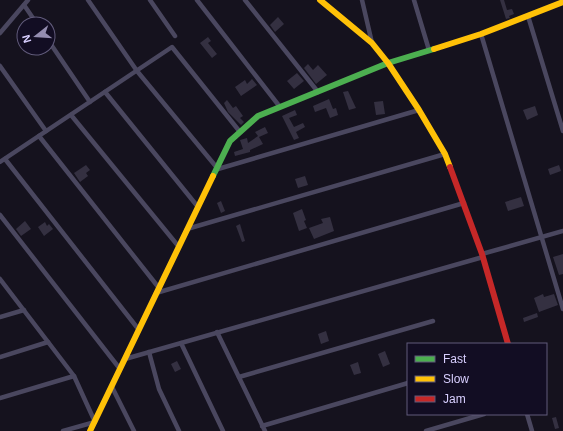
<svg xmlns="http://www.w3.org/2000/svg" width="563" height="431" viewBox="0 0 563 431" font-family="Arial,sans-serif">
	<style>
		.building { fill: #343041 }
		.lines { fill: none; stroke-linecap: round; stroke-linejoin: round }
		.street { stroke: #4a475f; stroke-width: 4.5 }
		.fast { stroke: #4caf50; stroke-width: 6 }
		.slow { stroke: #ffc107; stroke-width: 6 }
		.jam { stroke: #c62828; stroke-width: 6 }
	</style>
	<rect width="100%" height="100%" fill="#15121e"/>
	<g class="building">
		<polygon points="500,0 504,0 507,10 512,9 514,14 509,16 510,18 506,19"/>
		<polygon points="278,17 284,24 275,32 270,25"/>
		<polygon points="208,37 211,41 208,43 217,54 212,58 200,43"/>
		<polygon points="308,64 313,70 318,65 327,75 316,84 304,68"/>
		<polygon points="297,73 304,81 294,89 287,81"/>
		<polygon points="252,79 257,85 241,96 235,87 245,80 247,84"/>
		<polygon points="348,91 356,108 349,110 343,92"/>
		<polygon points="329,99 333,109 336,108 338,115 330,118 326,108 315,112 313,106"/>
		<polygon points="227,100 233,108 236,106 243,116 240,118 244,122 241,125 228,112 224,103"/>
		<polygon points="383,101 385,114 376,115 374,102"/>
		<polygon points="535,106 538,115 527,120 523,110"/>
		<polygon points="295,110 297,115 289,118 294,127 303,123 305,127 296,132 299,138 294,140 282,116"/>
		<polygon points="265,127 268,133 259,137 263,144 250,150 250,152 235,156 234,152 243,149 240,140 247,138 248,143 258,136 255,132"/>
		<polygon points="86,165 90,170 86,173 88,176 80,182 74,173"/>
		<polygon points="559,165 561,171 550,175 548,169"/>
		<polygon points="305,176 308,185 298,188 295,179"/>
		<polygon points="521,197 524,206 508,211 505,202"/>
		<polygon points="221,201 225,211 221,213 217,203"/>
		<polygon points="302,209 306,220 304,221 307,228 299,231 293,213"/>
		<polygon points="330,217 334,231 314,239 309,228 323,223 321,219"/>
		<polygon points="25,221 31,229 21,236 16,229"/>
		<polygon points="45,222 47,226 49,224 53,229 44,236 38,227"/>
		<polygon points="240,224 245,241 242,242 236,226"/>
		<polygon points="563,254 563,274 559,275 553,257"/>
		<polygon points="543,294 544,297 554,294 558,305 539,312 534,298"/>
		<polygon points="537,313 538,317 524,322 523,318"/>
		<polygon points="326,331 329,341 321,344 318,334"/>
		<polygon points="385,351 390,364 383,367 378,354"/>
		<polygon points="177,361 181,369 175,372 171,364"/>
		<polygon points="358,362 361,373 354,375 350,365"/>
		<polygon points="556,417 559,428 555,429 552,418"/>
	</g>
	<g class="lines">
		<g class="street">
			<polyline points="88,0 137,71 218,169 419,110"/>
			<polyline points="150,0 175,36"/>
			<polyline points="197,0 280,107"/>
			<polyline points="245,0 318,92"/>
			<polyline points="362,0 372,43"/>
			<polyline points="414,0 429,50"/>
			<polyline points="24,5 37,24"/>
			<polyline points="528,16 563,131"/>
			<polyline points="0,33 28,0"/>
			<polyline points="481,34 563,309"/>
			<polyline points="48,40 90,102"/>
			<polyline points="0,66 46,131"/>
			<polyline points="105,92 198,207"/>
			<polyline points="71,115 179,247"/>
			<polyline points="39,136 159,288"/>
			<polyline points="5,159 139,330"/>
			<polyline points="0,162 172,47 240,132"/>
			<polyline points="0,215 120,369"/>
			<polyline points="187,229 445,154"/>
			<polyline points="482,254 563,231"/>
			<polyline points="0,279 74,376 95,422 63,431"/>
			<polyline points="156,293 464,203"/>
			<polyline points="0,317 24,310"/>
			<polyline points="217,332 265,431"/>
			<polyline points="181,343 223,431"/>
			<polyline points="149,352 159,389 179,431"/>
			<polyline points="0,357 48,342"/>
			<polyline points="125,359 483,257"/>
			<polyline points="239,377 433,321"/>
			<polyline points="112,387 134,431"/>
			<polyline points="0,398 74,376"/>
			<polyline points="527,414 532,431"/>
			<polyline points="262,426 408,383"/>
			<polyline points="426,431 484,414"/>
		</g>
		<polyline class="fast" points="213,176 230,141 258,116 388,63 434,49"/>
		<g class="slow">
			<polyline points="320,0 372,43 388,63 419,110 445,154 450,167"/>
			<polyline points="434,49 481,34 563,2"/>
			<polyline points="90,431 213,176"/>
		</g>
		<polyline class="jam" points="450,167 482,254 508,344"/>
	</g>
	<rect x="407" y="343" width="140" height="72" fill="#120d23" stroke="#615b7b"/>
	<rect x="415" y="356" width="20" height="6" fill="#4caf50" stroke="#615b7b"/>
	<text x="443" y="363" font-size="12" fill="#d8cfff">Fast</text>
	<rect x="415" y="376" width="20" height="6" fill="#ffc107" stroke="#615b7b"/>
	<text x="443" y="383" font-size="12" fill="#d8cfff">Slow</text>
	<rect x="415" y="396" width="20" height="6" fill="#c62828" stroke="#615b7b"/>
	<text x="443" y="403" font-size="12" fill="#d8cfff">Jam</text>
	<g transform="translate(36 36) rotate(253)"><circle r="19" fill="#120d23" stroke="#615b7b"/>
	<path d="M0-3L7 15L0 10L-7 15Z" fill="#948db0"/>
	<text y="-6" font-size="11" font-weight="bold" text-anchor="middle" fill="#d8cfff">N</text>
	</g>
</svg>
